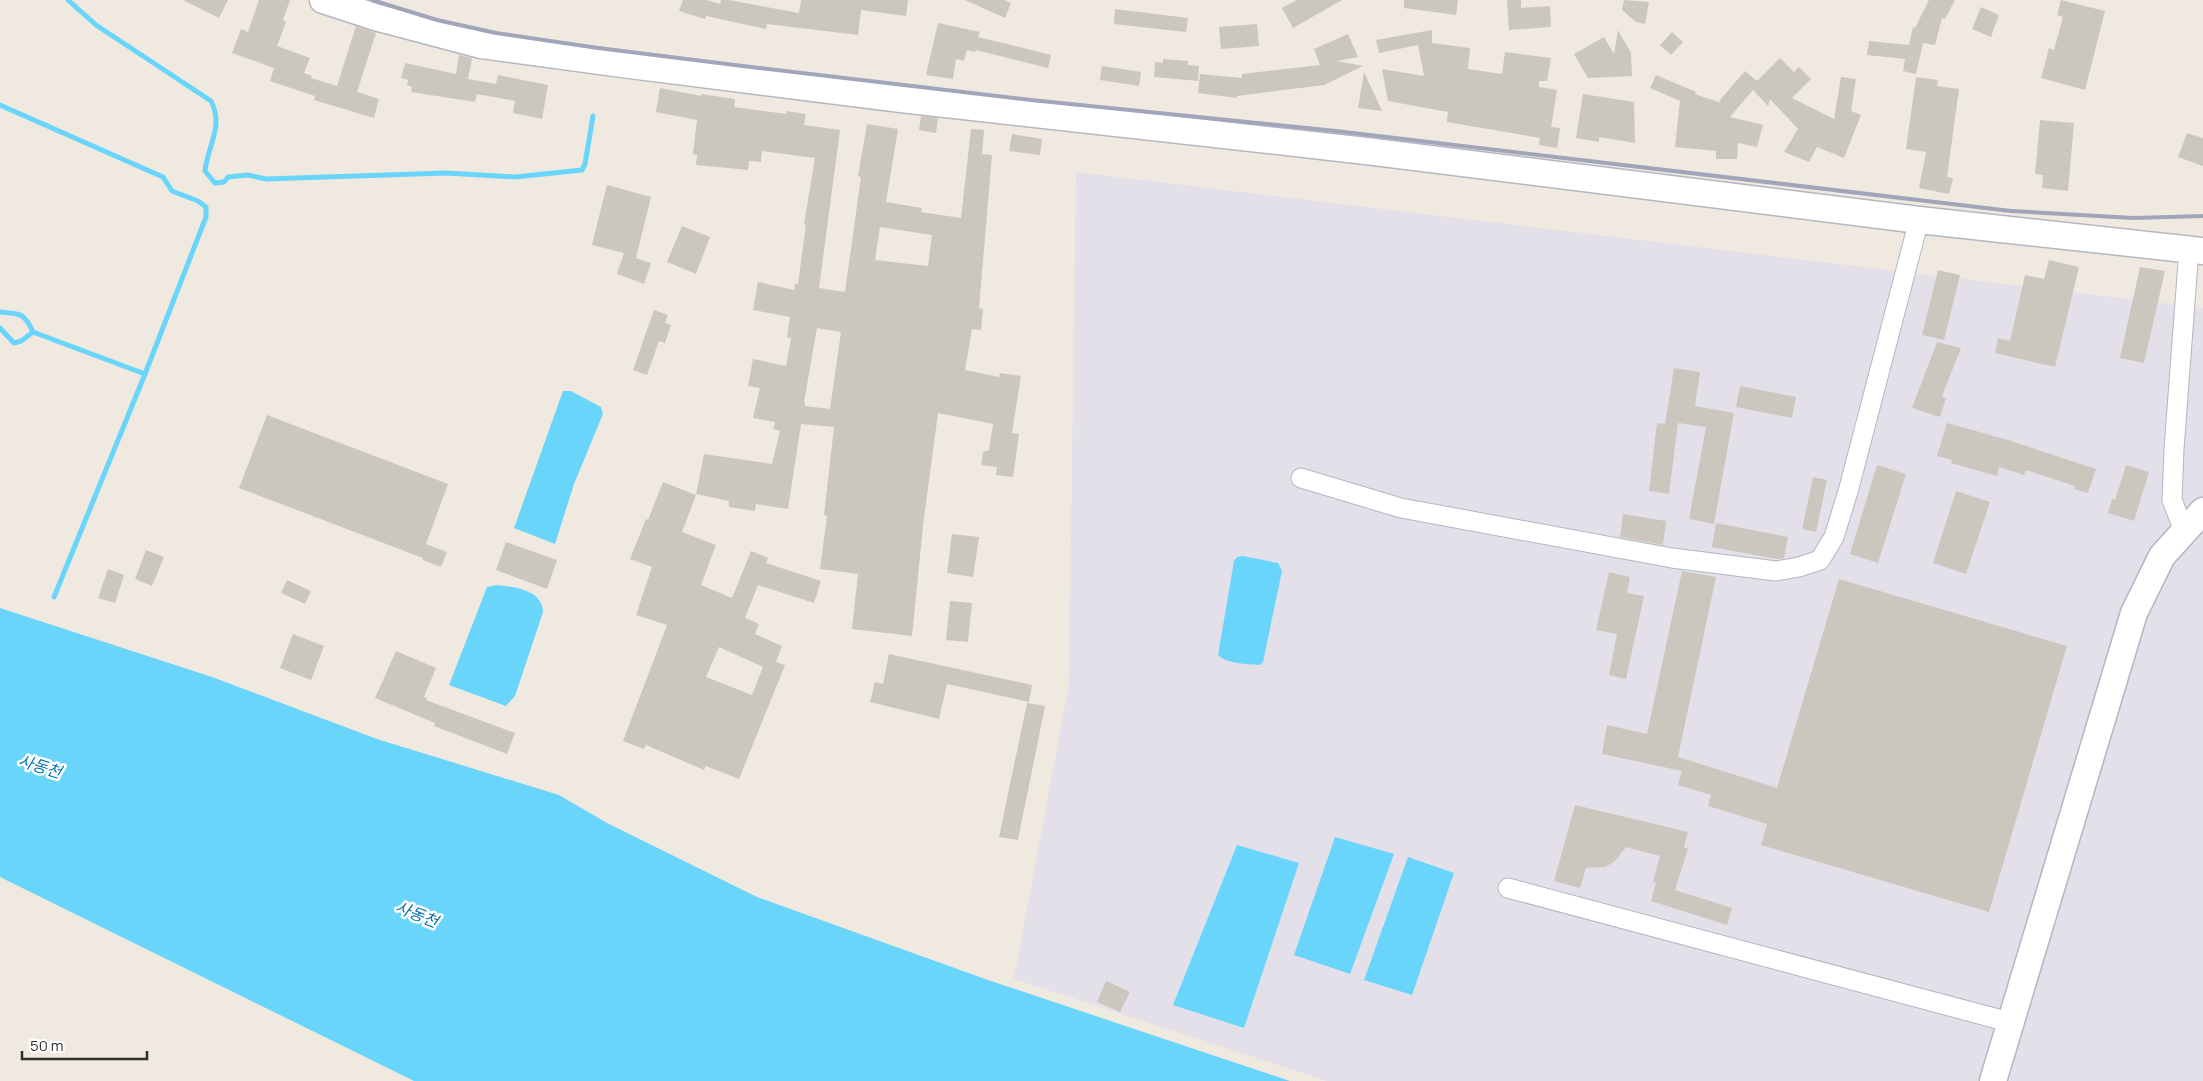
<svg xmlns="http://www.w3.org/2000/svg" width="2203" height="1081" viewBox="0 0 2203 1081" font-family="Manrope,'Noto Sans KR',sans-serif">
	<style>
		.industrial { fill: #e3e0e9 }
		.water { fill: #6ad5fb }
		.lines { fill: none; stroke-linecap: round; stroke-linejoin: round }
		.stream { stroke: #6ad5fb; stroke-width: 5 }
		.building { fill: #cbc7be; fill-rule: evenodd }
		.minor-casing { stroke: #b4b6c2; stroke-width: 21 }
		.secondary-casing { stroke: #b4b6c2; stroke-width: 29 }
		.minor { stroke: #fff; stroke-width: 19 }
		.secondary { stroke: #fff; stroke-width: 26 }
		.rail { stroke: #a1a5ba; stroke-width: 4 }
		.labels { text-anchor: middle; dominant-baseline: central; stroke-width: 5; stroke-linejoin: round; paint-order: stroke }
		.water-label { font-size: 16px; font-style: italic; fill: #0074b0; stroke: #fff }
	</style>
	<rect width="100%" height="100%" fill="#f0e9e0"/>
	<polygon class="industrial" points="1076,172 2203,308 2203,1081 1327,1081 1014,979 1069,684"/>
	<g class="water">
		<polygon points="563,391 571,391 601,407 603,414 574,484 555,544 514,528"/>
		<path d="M 1243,556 L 1278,563 L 1282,571 L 1263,662 L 1260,665 C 1248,664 1227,664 1218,655 L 1234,561 L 1237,557 Z"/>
		<path d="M 497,585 C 515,587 542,590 543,612 L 515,696 L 506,706 L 449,685 L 487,587 Z"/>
		<polygon points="0,608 212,677 377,739 559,795 607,823 757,897 988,980 1290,1081 414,1081 0,877"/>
		<polygon points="1335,837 1394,854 1350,974 1294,955"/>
		<polygon points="1237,845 1299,863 1244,1028 1173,1005"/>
		<polygon points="1408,857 1454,873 1412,995 1364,980"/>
	</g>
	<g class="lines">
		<g class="stream">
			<path d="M 68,0 L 96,25 L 211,101 C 224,127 208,144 205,171 L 215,183 L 224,182 L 228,177 L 248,175 L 266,179 L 446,173 L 515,177 L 582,170 L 585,164 L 593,116"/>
			<polyline points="0,105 163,177 172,191 198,201 206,207 206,217 145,374 54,597"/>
			<path d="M 0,312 C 20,314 24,312 33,332 L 145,374"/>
			<polyline points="0,328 14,343 21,341 33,332"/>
		</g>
	</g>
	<g class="building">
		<polygon points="183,0 228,0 219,18"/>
		<polygon points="259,0 290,0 283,20 286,22 277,46 310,58 304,73 312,76 311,78 337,86 356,26 376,33 357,92 379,99 374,118 314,100 315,96 270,81 274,68 232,53 241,29 248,32"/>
		<polygon points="683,0 707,0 720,4 721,0 729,0 799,13 801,0 908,0 906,16 861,10 858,35 767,24 766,29 706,16 705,19 679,11"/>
		<polygon points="965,0 1004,0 1011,3 1005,18"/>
		<polygon points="1297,0 1342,0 1293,28 1282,8"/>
		<polygon points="1404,0 1458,0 1456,15 1404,8"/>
		<polygon points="1507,0 1521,0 1521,8 1550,6 1551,27 1509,30"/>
		<polygon points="1624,0 1649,2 1645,24 1636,22 1622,10"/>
		<polygon points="1929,0 1955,0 1945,19 1942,18 1935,45 1923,43 1916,74 1903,71 1905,59 1867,55 1869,41 1909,45 1913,27 1915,28"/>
		<polygon points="2061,0 2105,11 2085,90 2041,78 2049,48 2054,50 2063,17 2057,15"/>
		<polygon points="1981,7 1999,15 1991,37 1972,29"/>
		<polygon points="1115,9 1188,18 1186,32 1114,24"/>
		<polygon points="938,23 980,32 978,37 1051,55 1048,68 976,50 975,52 967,50 964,61 956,59 953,79 926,75"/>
		<polygon points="1257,24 1259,46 1221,49 1219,27"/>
		<polygon points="1432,30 1432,43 1470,48 1468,69 1502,74 1505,52 1551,58 1547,81 1539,81 1539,87 1557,90 1551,127 1560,128 1557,148 1539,145 1540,138 1447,122 1448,112 1388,101 1382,69 1424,76 1418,45 1379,53 1376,40"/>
		<polygon points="1618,30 1631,53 1632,76 1588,78 1574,54 1604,37 1614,54"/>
		<polygon points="1672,32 1683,42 1671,55 1660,45"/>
		<polygon points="1348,34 1358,57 1337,61 1363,66 1324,85 1237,96 1237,98 1198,93 1200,74 1242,78 1242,74 1320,65 1314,49"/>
		<polygon points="459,55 472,58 468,79 496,84 498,75 548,85 542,119 513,113 515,101 477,94 475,102 411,92 412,87 407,85 408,80 401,78 405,63 456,74"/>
		<polygon points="1780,58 1794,72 1799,67 1811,79 1792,98 1834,119 1841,77 1856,79 1851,111 1861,115 1844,158 1817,147 1809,162 1784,152 1798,129 1770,99 1768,106 1753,90 1730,117 1763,125 1757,147 1738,143 1737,159 1716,159 1716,151 1675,147 1680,101 1650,88 1656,75 1696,92 1695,94 1721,103 1719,101 1745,71 1757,81"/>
		<polygon points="1163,59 1188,61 1188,65 1199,66 1198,81 1154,77 1155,62 1163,63"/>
		<polygon points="1102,66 1141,72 1139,86 1100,80"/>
		<polygon points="1364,72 1382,111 1358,108"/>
		<polygon points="1916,77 1938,80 1937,86 1959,89 1947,177 1953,178 1949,194 1919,188 1926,152 1906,149"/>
		<path d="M 660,88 L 701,96 L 701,94 L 735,99 L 734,107 L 786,114 L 786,111 L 806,114 L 804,125 L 840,130 L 819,288 L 845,292 L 861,177 L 858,176 L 867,124 L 898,129 L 886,202 L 922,208 L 921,212 L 961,218 L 971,129 L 984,130 L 982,154 L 992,155 L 979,308 L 983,309 L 981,330 L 972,329 L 965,370 L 999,377 L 1000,373 L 1021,376 L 1012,433 L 1019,434 L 1013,477 L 996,475 L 997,467 L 981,465 L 983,452 L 989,450 L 993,424 L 938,413 L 923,526 L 912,636 L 852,629 L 858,574 L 820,569 L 827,516 L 824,515 L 834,427 L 801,424 L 788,509 L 756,504 L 755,511 L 729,507 L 729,501 L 696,494 L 704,454 L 772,464 L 780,431 L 773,429 L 775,422 L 753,418 L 760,388 L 748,386 L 753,359 L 786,366 L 791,338 L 787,337 L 790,317 L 753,310 L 758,282 L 794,290 L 795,284 L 798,284 L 806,225 L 804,224 L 815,158 L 762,151 L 761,162 L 749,161 L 748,170 L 696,165 L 697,155 L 693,154 L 697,120 L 656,112 ZM 880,227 L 932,235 L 928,266 L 875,260 ZM 817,328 L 841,332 L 830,409 L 805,406 L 805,402 L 804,402 Z"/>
		<polygon points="1583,94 1634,102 1635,143 1599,137 1599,142 1576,138"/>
		<polygon points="921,116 938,118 936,133 919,130"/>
		<polygon points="2040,120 2074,123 2068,191 2042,188 2043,175 2035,174"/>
		<polygon points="2187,133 2203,138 2203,166 2178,157"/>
		<polygon points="1012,134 1042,139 1040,155 1009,151"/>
		<polygon points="607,185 651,197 636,258 651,263 644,284 617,274 624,253 592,245"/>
		<polygon points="682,226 710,237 696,274 667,262"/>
		<polygon points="2049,260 2079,267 2055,367 1995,353 1998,338 2010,341 2025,275 2044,279"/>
		<polygon points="2140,267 2165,271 2144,363 2120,358"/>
		<polygon points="1938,270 1960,275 1944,340 1922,335"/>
		<polygon points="654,310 668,315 665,323 671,325 665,343 659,341 647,375 633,370"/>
		<polygon points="1937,342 1961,348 1942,396 1946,398 1940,417 1912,408"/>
		<polygon points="1674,368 1700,372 1695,406 1734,413 1714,524 1689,519 1706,427 1678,423 1669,494 1649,491 1657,423 1665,424"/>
		<polygon points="1740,386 1796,397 1792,418 1736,407"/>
		<polygon points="267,415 448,484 426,544 447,552 441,567 422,560 423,558 239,488"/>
		<polygon points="1947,423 2008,440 2096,469 2088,493 2074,489 2075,486 2026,470 2024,475 1999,467 1997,476 1951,463 1952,460 1937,456"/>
		<polygon points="1877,465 1906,474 1878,563 1850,554"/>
		<polygon points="2126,465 2149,472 2134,521 2108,513 2112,499 2115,500"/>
		<polygon points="1813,477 1827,480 1816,532 1802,529"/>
		<path d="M 663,482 L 696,495 L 682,532 L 716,545 L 701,585 L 732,598 L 751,551 L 768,558 L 766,563 L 821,581 L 814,603 L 758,585 L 745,618 L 759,624 L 755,634 L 782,646 L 776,662 L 785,665 L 739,779 L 706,766 L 704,770 L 646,745 L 644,749 L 623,741 L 667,625 L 636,615 L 652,567 L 630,559 L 646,519 L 648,520 ZM 719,647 L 763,667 L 752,695 L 706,677 Z"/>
		<polygon points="1956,491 1990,502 1966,574 1933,563"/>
		<polygon points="1623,514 1666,521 1663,545 1620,537"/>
		<polygon points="1716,523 1788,537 1784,558 1777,559 1712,547"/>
		<polygon points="952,534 979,537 973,577 947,573"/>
		<polygon points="506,542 557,560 547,589 496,570"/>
		<polygon points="146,550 164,557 152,586 135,579"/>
		<polygon points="108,569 124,575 115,603 98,598"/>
		<polygon points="1682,571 1716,577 1678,757 1777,788 1839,579 2067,646 1989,912 1761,845 1767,824 1708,806 1711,795 1678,785 1682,771 1602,754 1607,725 1647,734"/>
		<polygon points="1609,572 1630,577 1627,593 1644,596 1626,679 1609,675 1617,634 1596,630"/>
		<polygon points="287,580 311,591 305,604 281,593"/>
		<polygon points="950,601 972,603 968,642 946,640"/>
		<polygon points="293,634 324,646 311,680 280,668"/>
		<polygon points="396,651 436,668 424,697 427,698 426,700 515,733 507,754 434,726 435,723 375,698"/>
		<polygon points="889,654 1032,685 1029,702 947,684 939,719 870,702 875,682 883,684"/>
		<polygon points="1027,703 1045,706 1018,840 999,837"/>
		<polygon points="1575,805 1688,832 1684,847 1688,849 1675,890 1732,908 1727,925 1651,901 1656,883 1653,882 1660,856 1626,847 1614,862 1605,867 1586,868 1580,888 1554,881"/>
		<polygon points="1106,981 1130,992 1120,1012 1097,1002"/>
	</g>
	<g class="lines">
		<defs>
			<g id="minor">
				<polyline points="1301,478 1401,508 1672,558 1776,571 1799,567 1820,560 1834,537 1849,488 1919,220"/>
				<polyline points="2184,531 2172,500 2174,449 2189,249"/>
				<polyline points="1508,888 2009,1022"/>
			</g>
			<g id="secondary">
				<polyline points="323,0 375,17 481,45 622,64 901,99 1366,151 1919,220 2203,251"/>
				<polyline points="1993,1081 2134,613 2162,556 2203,511"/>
			</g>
		</defs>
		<use href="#minor" class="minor-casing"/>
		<use href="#secondary" class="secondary-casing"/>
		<use href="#minor" class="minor"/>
		<use href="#secondary" class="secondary"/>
		<polyline class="rail" points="372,0 437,20 496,33 598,48 751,67 1031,100 1336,131 2011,211 2133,218 2203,216"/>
	</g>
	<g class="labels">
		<g class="water-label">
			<text transform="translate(40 766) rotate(17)">사동천</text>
			<text transform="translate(417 914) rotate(22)">사동천</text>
		</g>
	</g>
	<path d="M22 1051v8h125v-8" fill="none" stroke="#2e2e2e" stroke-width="2.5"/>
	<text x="30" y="1051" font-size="15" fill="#2e2e2e" stroke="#ffffff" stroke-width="4" paint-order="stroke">50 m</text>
</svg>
